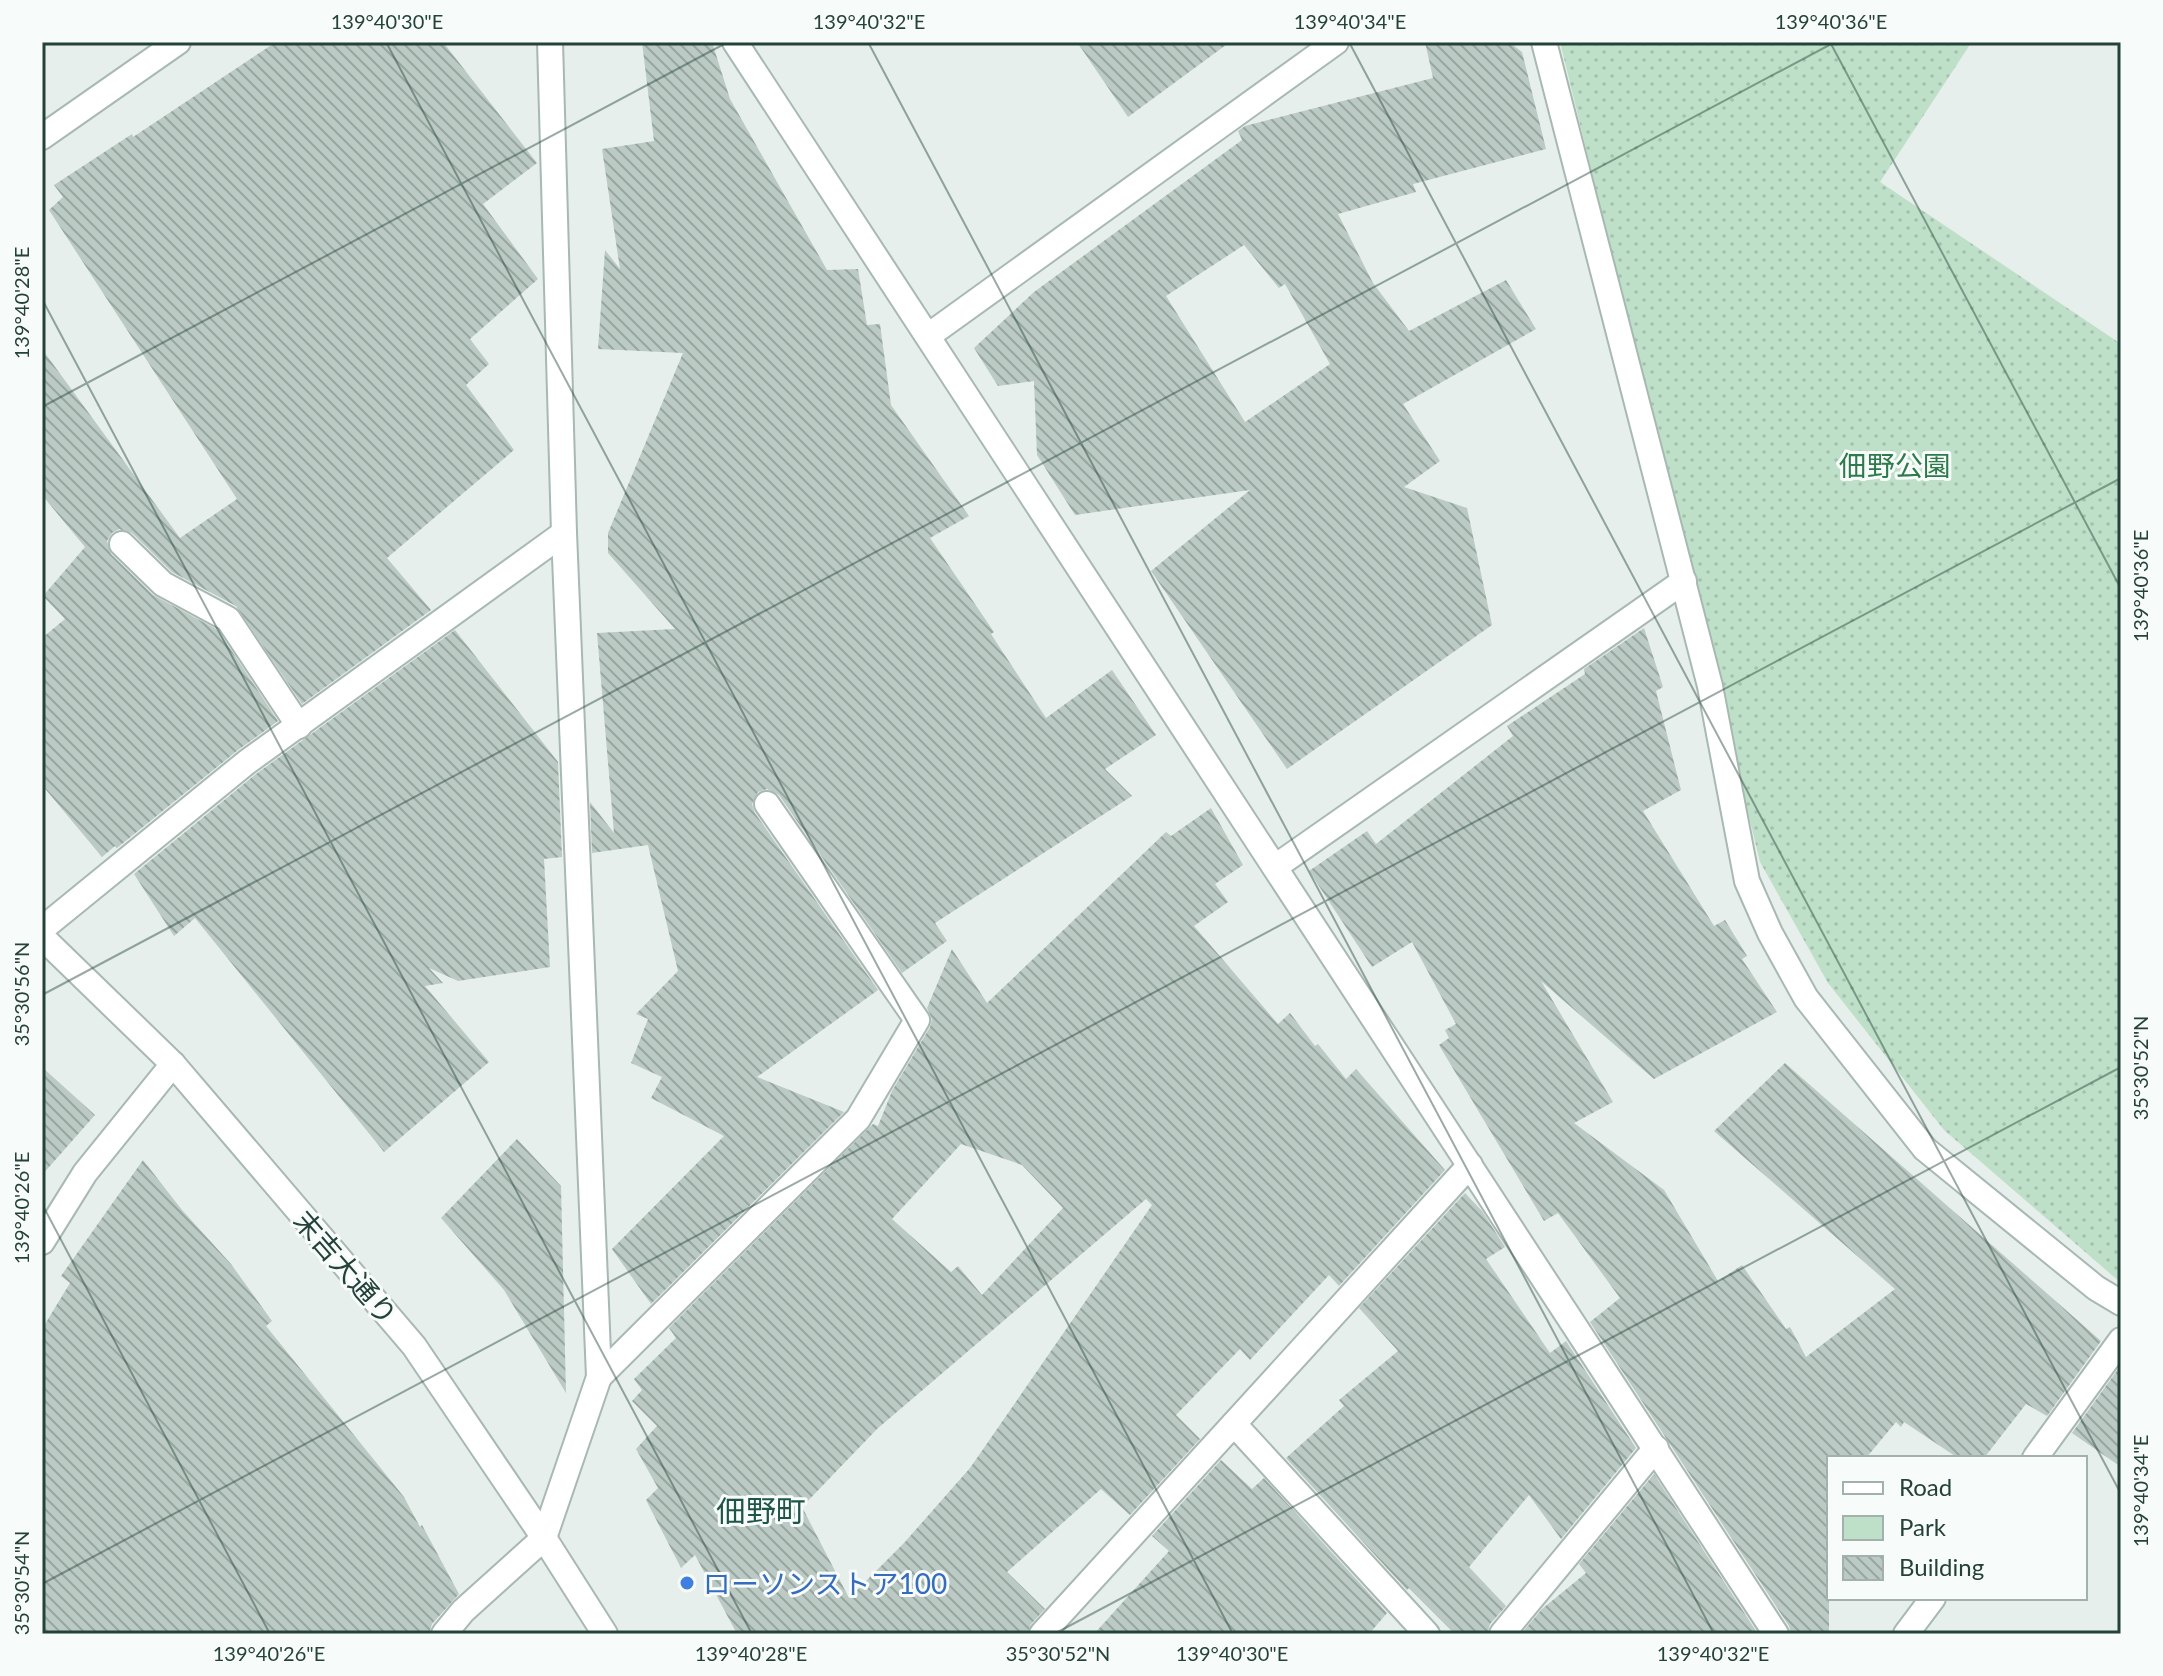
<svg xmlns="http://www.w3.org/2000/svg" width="2163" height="1676" viewBox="0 0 2163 1676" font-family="Lato,'Noto Sans JP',sans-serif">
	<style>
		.green { fill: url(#green-dots) }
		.building { fill: url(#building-back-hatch); fill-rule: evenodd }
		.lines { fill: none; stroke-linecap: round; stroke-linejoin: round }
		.service-casing { stroke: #a8b8b2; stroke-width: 28 }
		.minor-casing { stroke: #a8b8b2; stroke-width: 28 }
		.tertiary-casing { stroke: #a8b8b2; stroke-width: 28 }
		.service { stroke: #fff; stroke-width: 24 }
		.minor { stroke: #fff; stroke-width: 24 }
		.tertiary { stroke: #fff; stroke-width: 24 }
		.ticks { fill: none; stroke: #24423a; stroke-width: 2; stroke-opacity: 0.45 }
		.shop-dot { fill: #3f7fe0; stroke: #f7fbf9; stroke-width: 3 }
		.labels { text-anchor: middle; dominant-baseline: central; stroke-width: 6; stroke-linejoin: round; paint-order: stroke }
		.park-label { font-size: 28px; fill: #2d7a4b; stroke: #f7fbf9 }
		.street-label { font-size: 28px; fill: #24423a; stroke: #f7fbf9 }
		.shop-label { font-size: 28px; fill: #366cbe; stroke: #f7fbf9; text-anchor: start }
		.neighbourhood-label { font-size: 30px; fill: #1f5548; stroke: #f7fbf9 }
		.neatline { fill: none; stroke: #24423a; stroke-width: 3 }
		.ticks-label { font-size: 20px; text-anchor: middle; fill: #24423a }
	</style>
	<defs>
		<pattern id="green-dots" width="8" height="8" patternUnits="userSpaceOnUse" patternTransform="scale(2)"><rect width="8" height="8" fill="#bfe0c8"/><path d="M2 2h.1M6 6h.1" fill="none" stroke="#a4c1ad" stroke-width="1.8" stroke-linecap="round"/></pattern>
		<pattern id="building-back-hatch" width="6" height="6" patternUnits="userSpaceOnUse" patternTransform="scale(2)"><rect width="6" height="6" fill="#bbcac4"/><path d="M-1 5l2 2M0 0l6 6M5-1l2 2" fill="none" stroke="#98a6a0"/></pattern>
	</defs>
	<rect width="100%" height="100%" fill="#e6efeb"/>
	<polygon class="green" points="1560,42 1969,42 1971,43 1880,182 2121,344 2121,1283 1944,1130 1828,983 1760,862"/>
	<g class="building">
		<polygon points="276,42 443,42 537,163 483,204 538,279 470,339 489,364 466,385 514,450 387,558 431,610 302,704 236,606 172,572 132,533 119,529 112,533 107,541 111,554 153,595 218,630 278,721 238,750 117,848 115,846 102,857 42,785 42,638 65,619 43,596 85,547 42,495 42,349 180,538 237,499 49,210 63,197 54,185 132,134 133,137"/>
		<polygon points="642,42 712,42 730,99 827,270 858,269 867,325 880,324 891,405 969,516 930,538 994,632 991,634 1046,718 1112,670 1156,735 1105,769 1132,796 935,923 947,941 902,973 779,795 767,789 758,792 752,804 755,813 878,990 757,1077 844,1112 651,1304 612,1249 724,1136 651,1098 662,1077 631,1063 648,1019 636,1014 678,971 648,845 592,853 590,802 614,833 597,633 675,629 608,553 608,533 683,353 598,349 605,250 620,269 602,149 654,141"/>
		<polygon points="1077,42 1230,42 1128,117"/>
		<path d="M 1425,42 L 1509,42 L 1522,52 L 1546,149 L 1413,184 L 1416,192 L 1338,214 L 1373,283 L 1409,331 L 1506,280 L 1536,329 L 1403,404 L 1440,461 L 1404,487 L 1467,508 L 1492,625 L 1287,769 L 1151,571 L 1250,490 L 1075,515 L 1037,455 L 1034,381 L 998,386 L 974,348 L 1034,292 L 1242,140 L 1238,131 L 1245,126 L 1433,78 ZM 1244,245 L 1279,288 L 1285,284 L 1330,364 L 1245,422 L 1166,296 Z"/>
		<polygon points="1644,628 1663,687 1656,691 1681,790 1643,811 1714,926 1725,920 1747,956 1742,959 1777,1012 1654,1079 1541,981 1613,1102 1574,1123 1664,1190 1718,1281 1742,1265 1786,1329 1790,1327 1806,1357 1895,1289 1714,1131 1785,1063 2101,1341 2047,1416 2026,1404 1984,1458 1958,1458 1904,1422 1901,1427 1896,1422 1866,1458 1829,1458 1829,1634 1791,1634 1789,1626 1590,1322 1620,1298 1558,1213 1544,1221 1439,1045 1449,1038 1445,1030 1456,1024 1412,942 1372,967 1309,871 1367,831 1376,844 1513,736 1507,726 1585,674 1584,669"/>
		<polygon points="455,630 558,762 562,857 544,859 550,967 458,981 429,968 443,983 425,986 489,1062 384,1152 195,918 174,936 134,874 256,774"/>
		<path d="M 1211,808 L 1243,865 L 1215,884 L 1228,902 L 1194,926 L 1278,1024 L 1290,1013 L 1315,1046 L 1318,1044 L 1346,1079 L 1356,1069 L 1445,1170 L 1339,1286 L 1329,1275 L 1250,1360 L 1240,1349 L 1176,1415 L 1200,1439 L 1130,1515 L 1101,1489 L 1007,1572 L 1045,1609 L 1031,1624 L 1027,1634 L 737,1634 L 695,1555 L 681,1568 L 646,1500 L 658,1488 L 636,1449 L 657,1426 L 632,1401 L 642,1390 L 634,1379 L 676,1338 L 669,1328 L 873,1124 L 878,1126 L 892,1091 L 930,1027 L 932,1019 L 927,1008 L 952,949 L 987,1003 L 1166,832 L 1171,836 ZM 961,1144 L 1022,1165 L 1063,1208 L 982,1295 L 958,1266 L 951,1272 L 892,1219 ZM 1146,1199 L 1152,1205 L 970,1468 L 904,1543 L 849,1598 L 802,1507 L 877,1429 Z"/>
		<polygon points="42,1067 95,1115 42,1175"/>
		<polygon points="517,1139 561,1186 566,1393 504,1290 441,1218"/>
		<polygon points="143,1160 182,1210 231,1264 272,1321 266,1326 404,1497 420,1527 422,1525 459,1594 432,1624 429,1634 42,1634 42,1329 70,1283 61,1276"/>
		<polygon points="1465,1193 1482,1211 1505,1247 1486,1259 1550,1353 1566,1341 1636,1448 1561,1539 1529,1495 1469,1567 1506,1606 1490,1624 1487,1634 1455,1634 1409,1588 1407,1590 1286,1458 1344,1406 1339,1400 1398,1351 1359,1308"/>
		<polygon points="2121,1365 2121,1467 2072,1433"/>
		<polygon points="1221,1460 1252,1489 1264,1478 1387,1613 1369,1634 1094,1634 1169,1551 1152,1536"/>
		<polygon points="1654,1474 1758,1634 1521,1634 1542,1609 1586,1573 1579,1564"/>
	</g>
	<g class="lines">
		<defs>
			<g id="service">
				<polyline points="122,544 163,584 228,619 299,726"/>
				<polyline points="42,929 247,762 564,533"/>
				<polyline points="599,1377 858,1119 917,1020 767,804"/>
				<polyline points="1234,1424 1427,1634"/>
				<polyline points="444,1634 463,1611 544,1538"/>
				<polyline points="1502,1634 1656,1448"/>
			</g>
			<g id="minor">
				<polyline points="735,42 1776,1634"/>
				<polyline points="1544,42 1710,686 1747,881 1770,933 1806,998 1925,1149 2096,1288 2121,1303"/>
				<polyline points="42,137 178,42"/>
				<polyline points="928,336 1336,42"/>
				<polyline points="1275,867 1684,581"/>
				<polyline points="42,1242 85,1173 173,1064"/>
				<polyline points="2035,1458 2121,1340"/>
				<polyline points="544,1538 599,1377 564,533 550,42"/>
				<polyline points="1042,1634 1470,1165"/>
				<polyline points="1906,1634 1933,1598"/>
			</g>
			<polyline id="tertiary" points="42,937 173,1064 414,1346 544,1538 605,1634"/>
		</defs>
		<use href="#service" class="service-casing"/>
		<use href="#minor" class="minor-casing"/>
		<use href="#tertiary" class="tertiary-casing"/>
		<use href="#service" class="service"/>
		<use href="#minor" class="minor"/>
		<use href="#tertiary" class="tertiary"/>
	</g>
	<path class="ticks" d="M 386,42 L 1233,1634M 868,42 L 1714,1634M 1349,42 L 2121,1494M 1830,42 L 2121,589M 42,299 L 752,1634M 42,407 L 728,42M 42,995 L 1835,42M 42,1204 L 270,1634M 42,1584 L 2121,478M 1054,1634 L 2121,1067"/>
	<circle class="shop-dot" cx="687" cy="1583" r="8"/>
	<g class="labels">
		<g class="park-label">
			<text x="1895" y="465">佃野公園</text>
		</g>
		<g class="street-label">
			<text transform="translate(346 1267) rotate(49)">末吉大通り</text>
		</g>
		<g class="shop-label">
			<text x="703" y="1583">ローソンストア100</text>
		</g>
		<g class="neighbourhood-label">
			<text x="761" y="1510">佃野町</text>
		</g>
	</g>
	<rect width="2163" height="1676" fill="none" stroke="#f7fbf9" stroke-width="88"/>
	<rect x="1827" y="1456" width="260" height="144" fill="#f7fbf9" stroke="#a3b1ad" stroke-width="2"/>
	<rect x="1843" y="1482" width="40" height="12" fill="#ffffff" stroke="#a3b1ad" stroke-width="2"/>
	<text x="1899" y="1496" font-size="24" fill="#24423a">Road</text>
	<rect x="1843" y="1516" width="40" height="24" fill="#bfe0c8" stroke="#a3b1ad" stroke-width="2"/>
	<text x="1899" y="1536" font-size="24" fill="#24423a">Park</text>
	<rect x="1843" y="1556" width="40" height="24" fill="url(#building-back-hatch)" stroke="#a3b1ad" stroke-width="2"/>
	<text x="1899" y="1576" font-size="24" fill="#24423a">Building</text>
	<rect x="44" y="44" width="2075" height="1588" class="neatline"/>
	<g class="ticks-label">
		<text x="387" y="29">139°40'30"E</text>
		<text x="869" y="29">139°40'32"E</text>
		<text x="1350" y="29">139°40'34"E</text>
		<text x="1831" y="29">139°40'36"E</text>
		<text transform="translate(22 303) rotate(-90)" y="7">139°40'28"E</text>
		<text transform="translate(2141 586) rotate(-90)" y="7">139°40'36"E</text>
		<text transform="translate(22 994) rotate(-90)" y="7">35°30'56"N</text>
		<text transform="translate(2141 1068) rotate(-90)" y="7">35°30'52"N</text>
		<text transform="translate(22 1208) rotate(-90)" y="7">139°40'26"E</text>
		<text transform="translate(2141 1491) rotate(-90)" y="7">139°40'34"E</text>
		<text transform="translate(22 1583) rotate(-90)" y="7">35°30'54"N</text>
		<text x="269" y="1661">139°40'26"E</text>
		<text x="751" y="1661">139°40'28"E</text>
		<text x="1058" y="1661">35°30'52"N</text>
		<text x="1232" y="1661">139°40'30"E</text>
		<text x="1713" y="1661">139°40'32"E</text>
	</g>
</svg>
